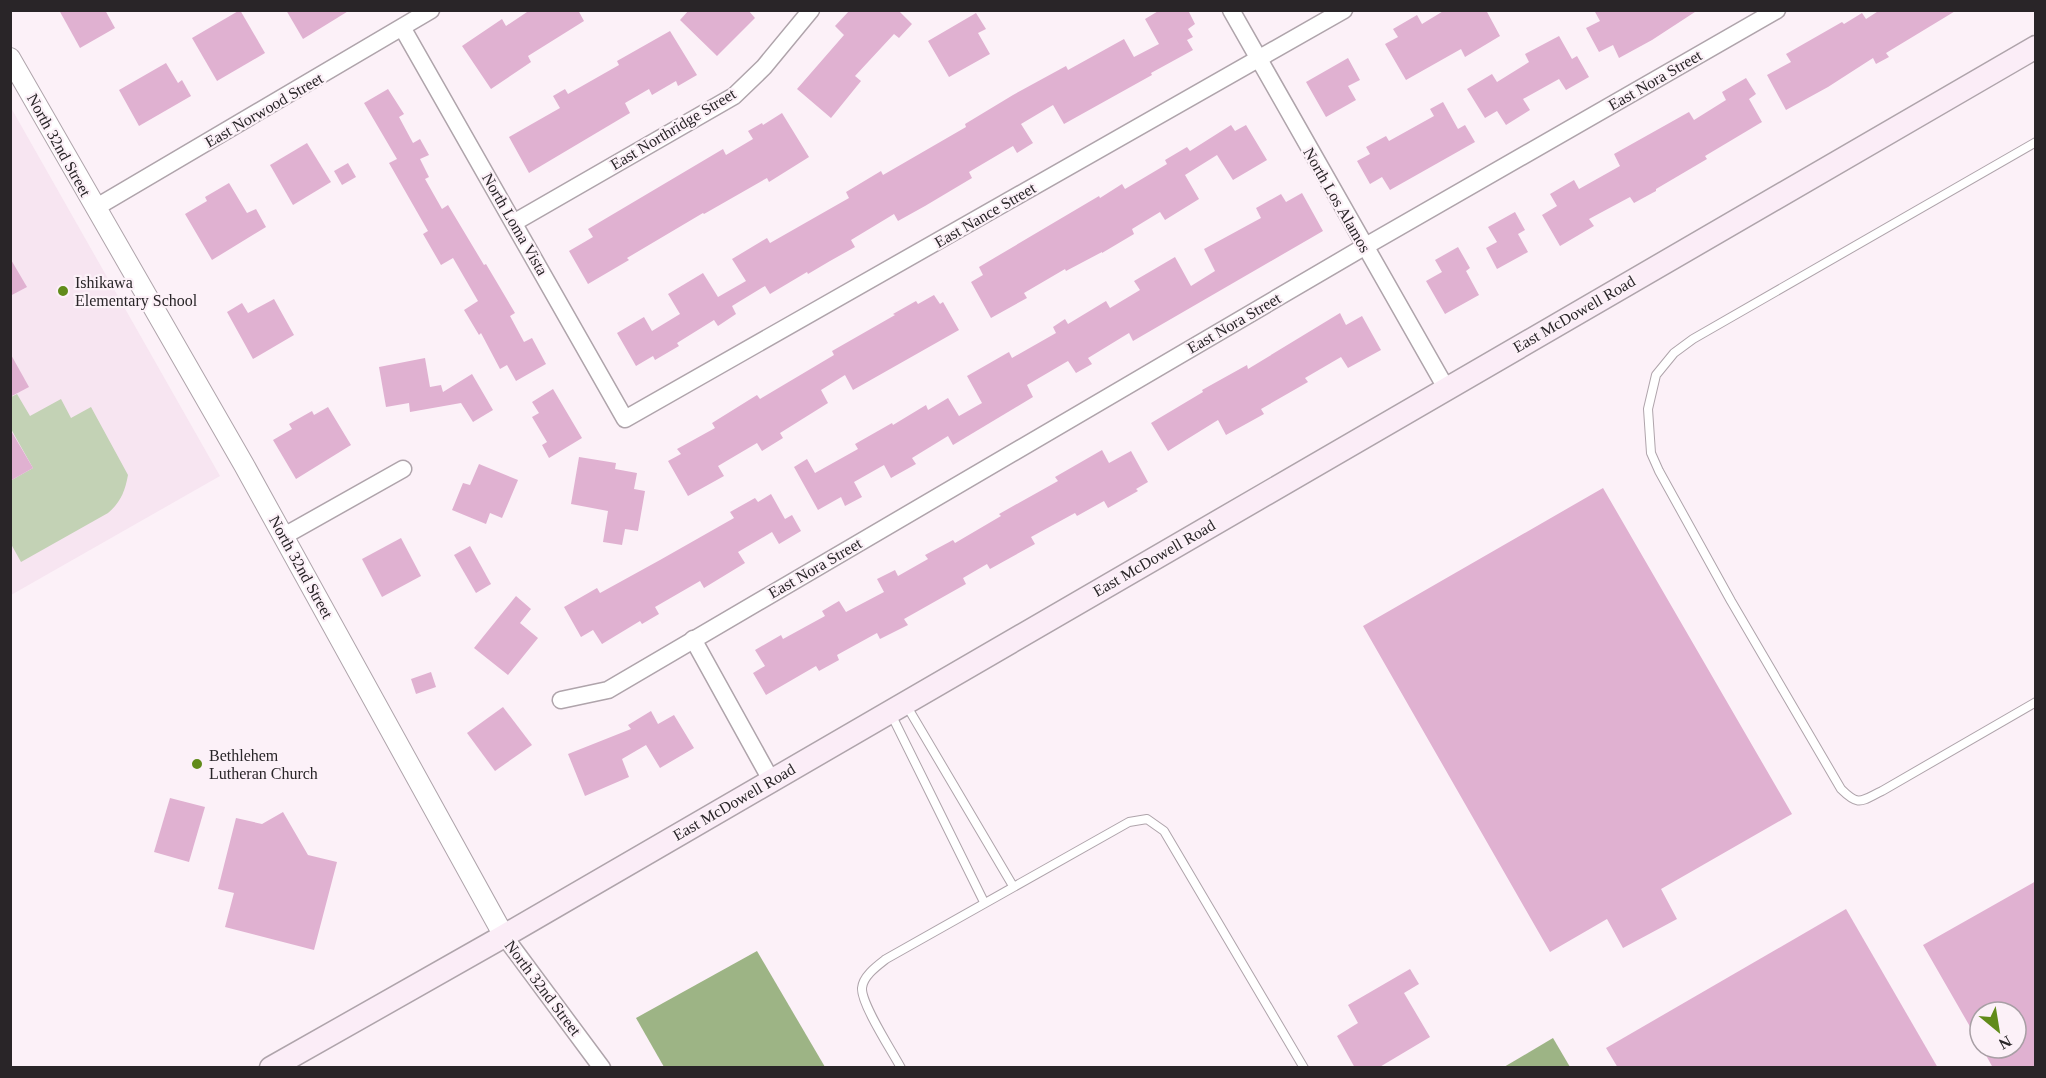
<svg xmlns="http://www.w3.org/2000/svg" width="2046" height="1078" viewBox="0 0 2046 1078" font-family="'Times New Roman',serif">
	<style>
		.built { fill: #f7e5f1 }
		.green { fill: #c3d2b5 }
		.water { fill: #9db485 }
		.building { fill: #e0b1d1 }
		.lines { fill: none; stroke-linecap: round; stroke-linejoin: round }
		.service-casing { stroke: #afa4ab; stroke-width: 10 }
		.minor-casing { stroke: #afa4ab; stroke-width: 19 }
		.tertiary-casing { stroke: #afa4ab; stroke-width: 22 }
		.secondary-casing { stroke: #afa4ab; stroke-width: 25 }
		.service { stroke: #fff; stroke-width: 8 }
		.minor { stroke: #fff; stroke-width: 16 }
		.tertiary { stroke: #fff; stroke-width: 20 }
		.secondary { stroke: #fbedf7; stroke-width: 22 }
		.poi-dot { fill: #618b1a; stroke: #fcf1f8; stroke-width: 2 }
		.labels { text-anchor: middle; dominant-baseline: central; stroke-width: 4.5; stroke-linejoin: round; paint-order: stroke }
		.street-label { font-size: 16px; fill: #292528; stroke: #fcf1f8 }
		.poi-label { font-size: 16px; fill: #292528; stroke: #fcf1f8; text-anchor: start }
	</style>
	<rect width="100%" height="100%" fill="#fcf1f8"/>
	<polygon class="built" points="10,106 220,476 11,595 10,595"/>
	<path class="green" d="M 17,394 L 30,416 L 61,399 L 71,418 L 91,407 L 128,475 C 125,491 121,502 108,513 L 21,562 L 11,544 L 10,481 L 33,468 L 11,429 L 11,397 Z"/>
	<g class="water">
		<polygon points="757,951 825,1067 664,1067 636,1018"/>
		<polygon points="1553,1038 1570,1067 1504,1067"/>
	</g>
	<g class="building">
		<polygon points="59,10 105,10 115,28 80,48"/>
		<polygon points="240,10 265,53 217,81 192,38"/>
		<polygon points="286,10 350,10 303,39"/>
		<polygon points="530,10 578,10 584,21 528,56 531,62 491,89 462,46 502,19 506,26"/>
		<polygon points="689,10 748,10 755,18 735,38 733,36 735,38 717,56 680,20"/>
		<polygon points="850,10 898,10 912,24 899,38 894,34 855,76 861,81 831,118 797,89 844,35 835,26"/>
		<polygon points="1160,10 1188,10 1195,24 1188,29 1193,37 1187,40 1193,50 1151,73 1152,75 1064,124 1053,105 1021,124 1033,143 1017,153 1013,146 969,172 972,178 925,206 898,221 894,214 851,240 855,247 830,261 808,274 807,272 770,294 765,286 732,306 736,314 718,326 714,320 677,343 679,346 655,360 653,356 636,366 617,333 644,317 652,331 680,314 668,294 703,273 718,297 746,281 732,259 767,238 770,243 849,198 846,192 881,171 883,175 966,127 965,124 1013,95 1066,66 1068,70 1124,39 1134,57 1159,44 1145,19"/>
		<polygon points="1445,10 1486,10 1500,36 1465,57 1461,49 1406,80 1385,44 1398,37 1393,29 1417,15 1422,24"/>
		<polygon points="1594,10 1698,10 1652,40 1619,58 1613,45 1599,52 1586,28 1600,21"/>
		<polygon points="1880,10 1957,10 1886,53 1889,57 1876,64 1873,58 1828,87 1786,110 1767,75 1791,62 1786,54 1842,22 1844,24 1862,13 1866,19"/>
		<polygon points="976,13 986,29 978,33 990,54 949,77 928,41"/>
		<polygon points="670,31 697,75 678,86 676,81 652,95 649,89 625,103 630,113 529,173 509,137 560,108 553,96 565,89 568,94 619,65 617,61"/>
		<polygon points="1559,36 1572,59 1577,56 1589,77 1566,90 1559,79 1523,99 1530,110 1506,125 1497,111 1485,118 1467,89 1492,74 1497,82 1529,62 1525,54"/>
		<polygon points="1348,58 1360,80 1348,86 1356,100 1326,117 1306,82"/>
		<polygon points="166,63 178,83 182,80 191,96 139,126 119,90"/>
		<polygon points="1746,78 1756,94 1749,99 1762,122 1705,156 1707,159 1656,189 1656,191 1634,203 1630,197 1589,219 1594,226 1560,246 1542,215 1557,206 1550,194 1574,180 1579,189 1620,166 1614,154 1689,112 1694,120 1726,100 1722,92"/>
		<polygon points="388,89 404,114 399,117 413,143 420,139 429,155 420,159 429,177 425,179 442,209 448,205 484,265 486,264 515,313 510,316 524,342 532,338 546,364 516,381 507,365 500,369 481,333 479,335 464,310 478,301 453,258 441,265 423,234 428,231 389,163 397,159 364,103"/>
		<polygon points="1443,102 1458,129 1465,125 1475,142 1390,190 1382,177 1370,184 1357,161 1370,154 1366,147 1386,136 1389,141 1434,116 1430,109"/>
		<polygon points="782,113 809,157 769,182 767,178 704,214 703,213 627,258 629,260 588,284 569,251 593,237 588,229 723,149 726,155 753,139 748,131 762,123 763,125"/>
		<polygon points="1231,125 1235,131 1246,125 1267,160 1233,180 1217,155 1185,175 1199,199 1165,220 1160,212 1132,229 1134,234 1102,253 1102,252 1066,271 1065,269 1024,293 1027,298 991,318 971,282 983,275 979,267 1099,196 1100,198 1122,184 1125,189 1167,164 1165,160 1187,147 1190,151"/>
		<polygon points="307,143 331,182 293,205 270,165"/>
		<polygon points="348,163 356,177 342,185 334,171"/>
		<polygon points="229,183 247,213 256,209 266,227 212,260 185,214 207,201 205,197"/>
		<polygon points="1302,193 1323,231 1133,341 1129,333 1088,358 1092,364 1076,373 1068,361 1027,385 1033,397 953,445 948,436 912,458 916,464 891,478 884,465 854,482 862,497 845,506 841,497 818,510 794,467 807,459 815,473 858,449 855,444 892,423 893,425 926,405 928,410 948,398 959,416 982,403 967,376 1009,352 1012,358 1056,333 1053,327 1065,319 1068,324 1106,301 1110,308 1140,290 1134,281 1175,257 1191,286 1215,271 1204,249 1261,218 1256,208 1281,194 1286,202"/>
		<polygon points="1515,212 1525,230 1518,234 1528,252 1497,269 1486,248 1497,242 1488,227"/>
		<polygon points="1458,247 1470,268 1466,271 1479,295 1445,314 1426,281 1442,272 1435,260"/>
		<polygon points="10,258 27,287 10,296"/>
		<polygon points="934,295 940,304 943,302 959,330 853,390 845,375 821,390 828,403 780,433 783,438 762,451 757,443 718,466 724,476 688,496 668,461 681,454 677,449 715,428 712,423 757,395 760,399 834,355 832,351 895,315 893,314 916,301 918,304"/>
		<polygon points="274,299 294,335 253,359 227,312 242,303 248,313"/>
		<polygon points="1340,313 1346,325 1362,316 1381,350 1348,368 1341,357 1305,378 1308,382 1261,409 1264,414 1226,435 1218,420 1168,451 1151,423 1203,392 1202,390 1247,365 1248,369"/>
		<polygon points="10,353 29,387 10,397"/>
		<polygon points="425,358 430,387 441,385 443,392 472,374 493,410 473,422 461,403 410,412 409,403 386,407 379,367"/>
		<polygon points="553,389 582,438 549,458 542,445 547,442 532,417 539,413 532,402"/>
		<polygon points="328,407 351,445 296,479 273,440 292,429 289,424 312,411 314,415"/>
		<polygon points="10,429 33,468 10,481"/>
		<polygon points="1102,450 1109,463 1131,451 1148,482 1136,489 1138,491 1108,508 1104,501 1077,516 1075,513 1031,537 1035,544 990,569 987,564 963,578 966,584 904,619 908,625 880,639 877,633 837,655 839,660 819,671 816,666 766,695 753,673 765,666 755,650 781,635 783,639 825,616 822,611 839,601 846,612 884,592 877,579 895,570 898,576 928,559 925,555 953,540 955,543 1001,516 999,514 1058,481 1055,477"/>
		<polygon points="579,457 616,463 615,469 637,473 634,489 645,491 638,531 625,529 622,545 603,542 608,511 571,504"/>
		<polygon points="479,464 518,480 502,518 490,513 486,524 452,510 463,483 470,485"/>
		<polygon points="1603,488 1792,814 1661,889 1677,919 1623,948 1607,919 1550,952 1363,626"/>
		<polygon points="771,494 785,519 792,515 801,531 779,544 772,532 738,552 745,563 704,588 700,581 655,607 659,614 642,624 640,621 602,644 593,630 581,637 564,607 597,588 600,593 660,560 734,518 730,512 755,498 758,502"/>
		<polygon points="401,538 421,576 382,597 362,559"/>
		<polygon points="470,546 491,584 476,593 454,555"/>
		<polygon points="516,596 531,609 520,623 538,638 508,675 474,648"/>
		<polygon points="431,672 436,687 416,694 411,679"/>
		<polygon points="503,707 532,745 495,771 467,733"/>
		<polygon points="651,711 658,724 674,715 694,748 660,768 646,745 622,759 629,777 585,796 568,754 631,729 628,725"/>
		<polygon points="170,798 205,807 189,862 154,852"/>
		<polygon points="283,812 308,855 337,862 314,950 225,927 234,893 218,889 236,818 262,824"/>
		<polygon points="2036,881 2036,1068 1993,1068 1982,1048 2016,1048 2016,1012 1980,1012 1980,1044 1923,945"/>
		<polygon points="1846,909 1938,1068 1618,1068 1606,1048"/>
		<polygon points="1410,969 1419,984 1404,993 1430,1037 1378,1068 1355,1068 1337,1036 1358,1023 1348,1005"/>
	</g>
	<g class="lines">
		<defs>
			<g id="service">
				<path d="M 2036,142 L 1693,339 L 1674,353 L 1656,375 L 1648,409 L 1651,453 L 1659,471 L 1731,601 L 1841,789 C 1859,807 1861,801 1882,791 L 2036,702"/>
				<polyline points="905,703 1013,886"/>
				<polyline points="890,712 984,902"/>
				<path d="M 901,1068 C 892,1051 861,1004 862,988 C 863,976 877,966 886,959 L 1129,822 L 1147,819 L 1164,831 L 1304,1068"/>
			</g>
			<g id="minor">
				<polyline points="1231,10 1446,388"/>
				<polyline points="403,29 625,419 1344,10"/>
				<polyline points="95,208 431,10"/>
				<polyline points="515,222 734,96 764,67 811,10"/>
				<polyline points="284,536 403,469"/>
				<polyline points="693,639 771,780"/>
				<polyline points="561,700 608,690 1364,247 1777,10"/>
				<polyline points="504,936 602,1068"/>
			</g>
			<polyline id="tertiary" points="10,58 244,465 504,936"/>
			<polyline id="secondary" points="271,1068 504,936 2036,47"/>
		</defs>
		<use href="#service" class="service-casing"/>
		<use href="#minor" class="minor-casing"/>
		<use href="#tertiary" class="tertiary-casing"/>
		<use href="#secondary" class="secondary-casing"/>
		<use href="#service" class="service"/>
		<use href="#minor" class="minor"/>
		<use href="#tertiary" class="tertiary"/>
		<use href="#secondary" class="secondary"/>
	</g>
	<g class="poi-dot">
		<circle cx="63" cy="291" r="6"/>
		<circle cx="197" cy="764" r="6"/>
	</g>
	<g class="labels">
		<g class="street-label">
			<text transform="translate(1655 80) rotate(-30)">East Nora Street</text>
			<text transform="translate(264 110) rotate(-30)">East Norwood Street</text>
			<text transform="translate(673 129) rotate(-31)">East Northridge Street</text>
			<text transform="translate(59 145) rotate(61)">North 32nd Street</text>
			<text transform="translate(1337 200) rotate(60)">North Los Alamos</text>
			<text transform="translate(985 215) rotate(-30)">East Nance Street</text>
			<text transform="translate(515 224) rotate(60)">North Loma Vista</text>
			<text transform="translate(1574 314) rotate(-30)">East McDowell Road</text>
			<text transform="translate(1234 323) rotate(-30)">East Nora Street</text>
			<text transform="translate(1154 558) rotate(-30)">East McDowell Road</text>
			<text transform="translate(301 567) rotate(61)">North 32nd Street</text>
			<text transform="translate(815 568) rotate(-30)">East Nora Street</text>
			<text transform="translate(734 802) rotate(-30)">East McDowell Road</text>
			<text transform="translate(543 988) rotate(53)">North 32nd Street</text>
		</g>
		<g class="poi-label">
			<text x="75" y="282">Ishikawa<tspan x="75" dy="18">Elementary School</tspan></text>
			<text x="209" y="755">Bethlehem<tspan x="209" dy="18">Lutheran Church</tspan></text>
		</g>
	</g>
	<rect width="2046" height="1078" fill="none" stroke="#292528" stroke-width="24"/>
	<g transform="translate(1998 1030) rotate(150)"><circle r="28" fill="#fcf1f8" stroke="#a89fa5" stroke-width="1.5"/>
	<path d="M0-4.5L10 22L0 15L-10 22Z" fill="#618b1a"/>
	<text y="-9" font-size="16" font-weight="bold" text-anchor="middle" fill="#292528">N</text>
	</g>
</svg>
